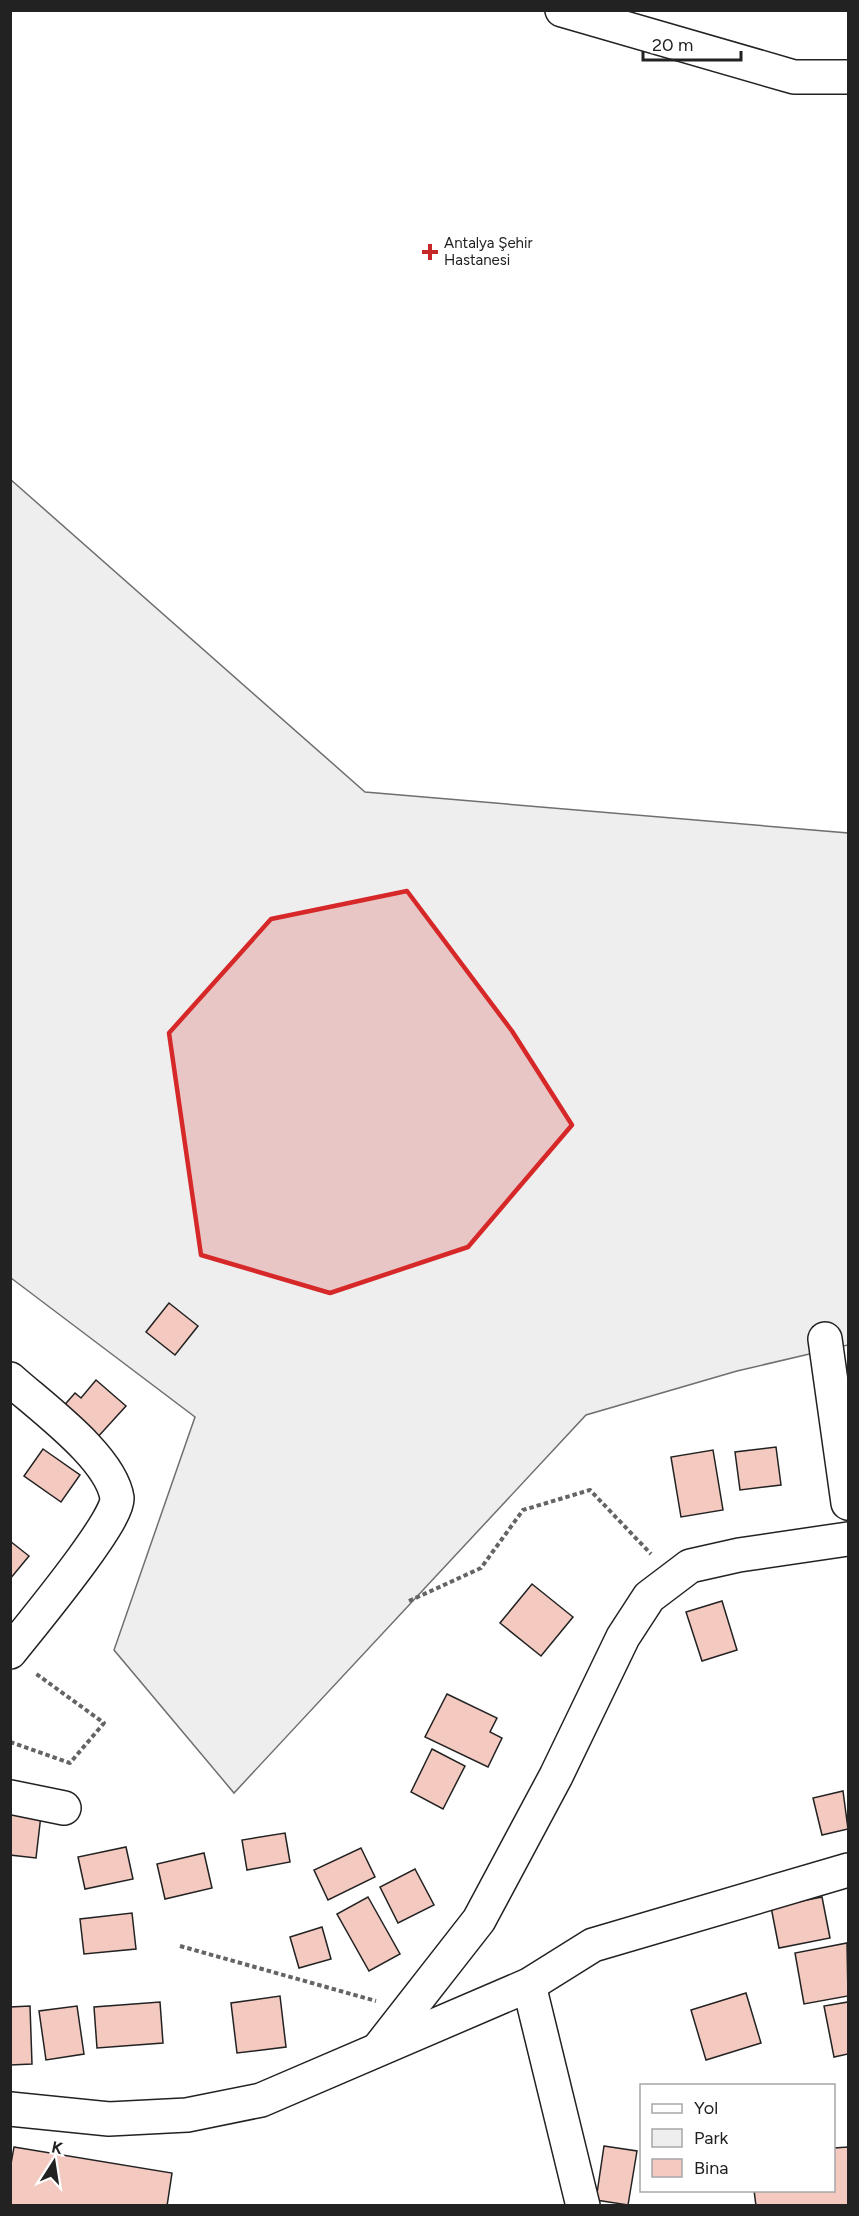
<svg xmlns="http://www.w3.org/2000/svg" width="859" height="2216" viewBox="0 0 859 2216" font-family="Figtree,sans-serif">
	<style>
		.green { fill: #eee; stroke: #6f6f6f; stroke-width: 1.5 }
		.building { fill: #f3c9c0; stroke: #222; stroke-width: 1.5 }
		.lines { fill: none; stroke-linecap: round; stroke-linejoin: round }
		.minor-casing { stroke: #222; stroke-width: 36 }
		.path { stroke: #646464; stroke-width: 4; stroke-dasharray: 4.5 3; stroke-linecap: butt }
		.minor { stroke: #fff; stroke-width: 33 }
		.marked { fill: #d62828; fill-opacity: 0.2; stroke: #d62828; stroke-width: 4.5; stroke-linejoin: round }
		.poi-dot { fill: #c62828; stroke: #fff; stroke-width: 2 }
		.labels { text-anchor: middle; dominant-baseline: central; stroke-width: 4.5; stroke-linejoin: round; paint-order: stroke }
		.poi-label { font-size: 15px; fill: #222; stroke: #fff; text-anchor: start }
	</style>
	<rect width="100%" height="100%" fill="#fff"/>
	<polygon class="green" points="10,479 365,792 848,833 848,1345 737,1371 586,1415 234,1793 114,1650 195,1417 11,1278"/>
	<g class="building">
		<polygon points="169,1303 198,1326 175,1355 146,1332"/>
		<polygon points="96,1380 126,1406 96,1439 61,1409 75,1393 81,1398"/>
		<polygon points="776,1447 781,1485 740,1490 735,1452"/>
		<polygon points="43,1449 80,1475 61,1502 24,1476"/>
		<polygon points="713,1450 723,1510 681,1517 671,1457"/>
		<polygon points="10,1541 29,1556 10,1579"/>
		<polygon points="532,1584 573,1617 541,1656 500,1623"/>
		<polygon points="722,1601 737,1650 702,1661 686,1612"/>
		<polygon points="447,1694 497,1718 490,1732 502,1738 488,1767 425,1737"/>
		<polygon points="432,1749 465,1766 443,1809 411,1792"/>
		<polygon points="843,1791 848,1829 822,1835 813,1798"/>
		<polygon points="10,1811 41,1815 36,1858 10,1855"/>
		<polygon points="285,1833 290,1862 247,1870 242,1840"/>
		<polygon points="126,1847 133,1879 85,1889 78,1857"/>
		<polygon points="361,1848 375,1877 328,1900 314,1870"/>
		<polygon points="204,1853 212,1888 165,1899 157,1864"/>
		<polygon points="415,1869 434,1905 398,1923 380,1887"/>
		<polygon points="368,1897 400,1954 369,1971 337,1914"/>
		<polygon points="822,1897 830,1938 779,1948 771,1907"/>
		<polygon points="132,1913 136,1949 84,1954 80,1919"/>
		<polygon points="322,1927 331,1959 299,1968 290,1937"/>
		<polygon points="847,1943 848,1996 804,2004 795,1953"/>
		<polygon points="746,1993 761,2043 706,2060 691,2010"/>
		<polygon points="280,1996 286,2047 237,2053 231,2003"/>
		<polygon points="160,2002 163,2043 97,2048 94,2007"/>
		<polygon points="848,2002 848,2054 834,2057 824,2006"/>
		<polygon points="30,2006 32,2064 10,2065 10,2007"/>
		<polygon points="77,2006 84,2054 46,2060 39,2011"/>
		<polygon points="604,2146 637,2151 628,2205 596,2200"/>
		<polygon points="14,2147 172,2173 167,2206 10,2206 10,2169"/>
		<polygon points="848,2147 848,2206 756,2206 754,2190 834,2190 834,2148"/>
	</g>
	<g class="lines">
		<defs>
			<g id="minor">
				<polyline points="562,10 794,77 848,77"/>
				<polyline points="825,1339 848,1503"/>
				<path d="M 10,1379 C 41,1407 111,1457 117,1498 C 120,1519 28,1629 10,1652"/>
				<polyline points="10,1797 64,1808"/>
				<polyline points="529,1985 583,2206"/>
				<polyline points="379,2048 479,1920 556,1776 623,1637 649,1597 690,1566 739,1555 848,1539"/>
				<polyline points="10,2109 109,2119 187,2115 261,2100 529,1985 593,1945 848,1870"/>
			</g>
		</defs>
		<use href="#minor" class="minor-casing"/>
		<g class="path">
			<polyline points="409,1601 481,1568 523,1510 590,1490 651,1554"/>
			<polyline points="10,1742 70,1763 104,1723 35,1673"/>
			<polyline points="180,1946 376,2001"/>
		</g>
		<use href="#minor" class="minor"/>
	</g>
	<path class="marked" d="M 407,891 L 512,1031 L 572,1125 L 468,1247 L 330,1293 L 201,1255 L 169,1033 L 271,919 Z"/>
	<path class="poi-dot" d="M427 243h6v6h6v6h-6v6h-6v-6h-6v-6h6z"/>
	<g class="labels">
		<g class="poi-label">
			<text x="444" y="243">Antalya Şehir<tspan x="444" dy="17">Hastanesi</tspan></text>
		</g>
	</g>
	<rect width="859" height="2216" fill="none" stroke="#222222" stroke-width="24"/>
	<rect x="640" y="2084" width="195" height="108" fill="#ffffff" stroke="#a7a7a7" stroke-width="1.5"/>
	<rect x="652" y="2104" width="30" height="9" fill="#ffffff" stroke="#a7a7a7" stroke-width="1.5"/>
	<text x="694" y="2114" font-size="18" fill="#222222">Yol</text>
	<rect x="652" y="2129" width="30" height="18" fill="#eeeeee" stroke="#a7a7a7" stroke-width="1.5"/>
	<text x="694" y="2144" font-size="18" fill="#222222">Park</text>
	<rect x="652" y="2159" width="30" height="18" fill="#f3c9c0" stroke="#a7a7a7" stroke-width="1.5"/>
	<text x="694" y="2174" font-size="18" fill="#222222">Bina</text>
	<g transform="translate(54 2162) rotate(12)" stroke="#ffffff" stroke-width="4.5" paint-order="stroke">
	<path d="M0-4.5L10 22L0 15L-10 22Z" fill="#222222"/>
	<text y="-9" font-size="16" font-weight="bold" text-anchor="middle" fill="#222222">K</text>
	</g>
	<path d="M643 51v9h98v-9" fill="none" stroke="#222222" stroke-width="3"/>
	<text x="652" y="51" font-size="18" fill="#222222" stroke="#ffffff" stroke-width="4.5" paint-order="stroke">20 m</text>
</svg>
